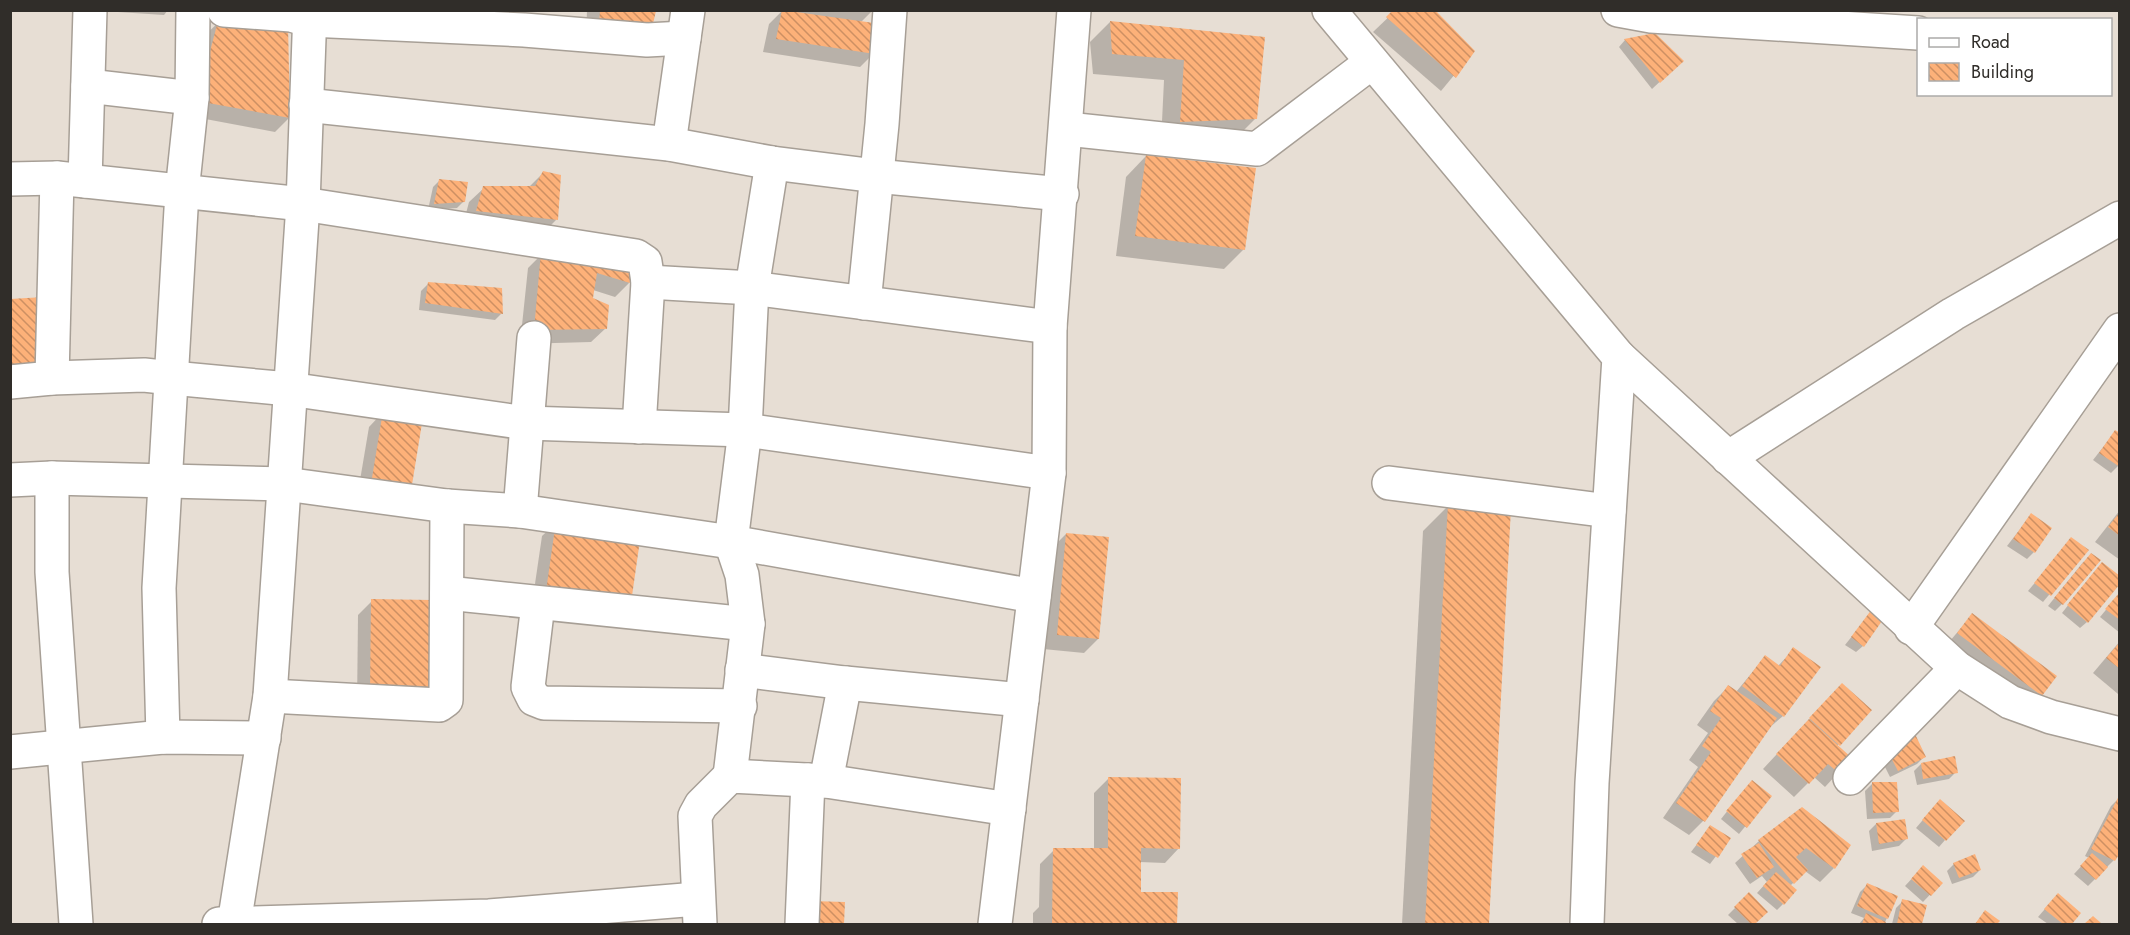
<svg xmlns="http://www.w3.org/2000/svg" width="2130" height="935" viewBox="0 0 2130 935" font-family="Jost,sans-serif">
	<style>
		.shadow { fill: #0003 }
		.building { fill: url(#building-back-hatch) }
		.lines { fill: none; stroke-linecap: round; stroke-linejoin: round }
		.minor-casing { stroke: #a79f96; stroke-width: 36 }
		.tertiary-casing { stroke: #a79f96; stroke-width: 36 }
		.minor { stroke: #fff; stroke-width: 33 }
		.tertiary { stroke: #fff; stroke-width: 33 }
	</style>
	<defs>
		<pattern id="building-back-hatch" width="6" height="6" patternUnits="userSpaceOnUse" patternTransform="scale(1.5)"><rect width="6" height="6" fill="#fdb179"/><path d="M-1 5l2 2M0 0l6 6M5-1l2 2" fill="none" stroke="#cd9063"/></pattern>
	</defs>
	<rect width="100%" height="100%" fill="#e7ded4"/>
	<g class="shadow">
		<polygon points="87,10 168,10 164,15"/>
		<polygon points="587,10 646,10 646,13 586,39"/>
		<polygon points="783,10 873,10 861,22 874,53 860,67 763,52 769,24"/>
		<polygon points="1396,10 1474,51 1441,91 1373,32"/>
		<polygon points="219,22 289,118 275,132 184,115 204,36"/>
		<polygon points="1110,22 1263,39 1255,119 1235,139 1161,142 1164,80 1093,74 1090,42"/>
		<polygon points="1625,40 1682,61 1652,89 1619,47"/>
		<polygon points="1146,156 1244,249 1224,269 1116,256 1126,177"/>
		<polygon points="543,173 556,220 542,234 463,225 469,202 484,188 529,187"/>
		<polygon points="440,180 464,201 457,208 428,210 433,187"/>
		<polygon points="542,254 629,260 629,283 615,297 593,290 591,299 606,328 591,342 520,344 528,268"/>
		<polygon points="428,284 502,313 495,320 419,310 421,291"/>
		<polygon points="383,412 421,419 357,498 369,427"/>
		<polygon points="2115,432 2118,466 2111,473 2093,460"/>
		<polygon points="1448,506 1510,509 1487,924 1402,924 1423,531"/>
		<polygon points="2120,510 2120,560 2095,542"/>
		<polygon points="2031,515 2034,552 2027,559 2007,546"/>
		<polygon points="557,522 640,534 531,611 542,536"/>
		<polygon points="1066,534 1098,639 1084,653 1043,649 1052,548"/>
		<polygon points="2065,546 2086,551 2043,602 2028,591"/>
		<polygon points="2084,561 2062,604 2055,611 2048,606"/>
		<polygon points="2095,571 2087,622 2080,628 2062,613"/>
		<polygon points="2120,593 2120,633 2100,617"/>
		<polygon points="372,601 431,601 357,706 358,615"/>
		<polygon points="1872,611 1863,646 1856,652 1845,645"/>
		<polygon points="1972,615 2041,695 2027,709 1944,648"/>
		<polygon points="2120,641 2120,692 2118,694 2093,673"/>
		<polygon points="1794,649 1783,716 1768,729 1703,821 1689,835 1663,818 1698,767 1689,760 1708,733 1697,725 1714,701 1728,687 1736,692 1765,657 1778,666"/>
		<polygon points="1828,699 1870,710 1837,746 1851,759 1825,787 1814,777 1794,797 1763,769"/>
		<polygon points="1880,757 1924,757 1917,764 1890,777"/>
		<polygon points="1921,764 1956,772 1949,779 1917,785 1914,771"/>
		<polygon points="1108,779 1179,848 1165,863 1139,862 1139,893 1176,893 1176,924 1033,924 1033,913 1039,907 1040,864 1054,850 1094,850 1094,793"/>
		<polygon points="1872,784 1897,811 1890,818 1867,819 1865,791"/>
		<polygon points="1745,789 1770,796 1739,834 1721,819"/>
		<polygon points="2118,799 2114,860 2088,886 2074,874 2089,858 2085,856 2111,806"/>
		<polygon points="1933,808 1945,840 1939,847 1916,828"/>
		<polygon points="1802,809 1834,868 1820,882 1805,871 1790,886 1783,904 1777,910 1757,893 1767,882 1762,876 1750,884 1735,863 1759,841"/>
		<polygon points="1876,824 1906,839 1899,846 1872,851 1869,831"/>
		<polygon points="1710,827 1729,839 1710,864 1691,852"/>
		<polygon points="1954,864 1980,870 1973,877 1952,884 1947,871"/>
		<polygon points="1916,874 1941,883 1923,902 1905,886"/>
		<polygon points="1867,885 1887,918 1884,924 1859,924 1864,918 1851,913 1860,892"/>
		<polygon points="1749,894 1766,912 1753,924 1738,924 1728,915"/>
		<polygon points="1903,901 1925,906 1921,924 1892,924 1896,908"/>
		<polygon points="2051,902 2079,913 2070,924 2048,924 2038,917"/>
	</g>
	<g class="building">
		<polygon points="600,10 647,12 656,11 652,28 599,25"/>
		<polygon points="782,10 874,23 875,54 776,39"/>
		<polygon points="1393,10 1435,10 1475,51 1456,78 1386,17"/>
		<polygon points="218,21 288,25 290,118 197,101"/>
		<polygon points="1110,21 1265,37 1257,119 1180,122 1184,60 1112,54"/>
		<polygon points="1655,33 1684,61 1660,83 1624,39"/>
		<polygon points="1146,155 1256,168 1245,250 1135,236"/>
		<polygon points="543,171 561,175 558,220 476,211 483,186 535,186"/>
		<polygon points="439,179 468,182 465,202 434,204"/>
		<polygon points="541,252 631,259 630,283 597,273 593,298 609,305 607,329 534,330"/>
		<polygon points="428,282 502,288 503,314 425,303"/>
		<polygon points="44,297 47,375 10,376 10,299"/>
		<polygon points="383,411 423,417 411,491 371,484"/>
		<polygon points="2115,430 2120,433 2120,467 2099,453"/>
		<polygon points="1448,504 1511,508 1489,924 1425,924"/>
		<polygon points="2120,512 2120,536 2108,527"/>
		<polygon points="2031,513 2052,528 2035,553 2013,539"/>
		<polygon points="556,521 641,533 630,610 545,598"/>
		<polygon points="1066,533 1109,537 1099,639 1057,635"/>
		<polygon points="2071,537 2089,550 2051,596 2034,583"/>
		<polygon points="2091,553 2101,560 2063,605 2054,598"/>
		<polygon points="2102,562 2120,576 2120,584 2088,623 2067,605"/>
		<polygon points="2120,592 2120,620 2105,609"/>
		<polygon points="371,599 432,600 431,693 370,693"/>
		<polygon points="1872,609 1884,618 1864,647 1851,637"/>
		<polygon points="1972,613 2057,676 2042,696 1957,633"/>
		<polygon points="2120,642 2120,669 2106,658"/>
		<polygon points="1793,647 1821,667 1784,717 1742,686 1765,655 1780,666"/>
		<polygon points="1842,683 1872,710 1840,746 1809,718"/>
		<polygon points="1728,685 1777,718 1705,822 1676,803 1711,752 1702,746 1721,718 1710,711"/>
		<polygon points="1809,719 1853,759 1840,774 1828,764 1809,784 1776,754"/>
		<polygon points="1915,734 1926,757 1898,771 1886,748"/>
		<polygon points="1955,756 1958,773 1923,779 1921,763"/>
		<polygon points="1108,777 1181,778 1180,849 1141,848 1141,892 1178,892 1177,924 1052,924 1053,848 1108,848"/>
		<polygon points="1752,780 1772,796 1747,828 1726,811"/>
		<polygon points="1872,782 1897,782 1899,812 1873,813"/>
		<polygon points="2120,794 2120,853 2115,861 2091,849"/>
		<polygon points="1940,799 1965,821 1946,841 1922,820"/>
		<polygon points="1802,807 1851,845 1835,869 1806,848 1796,857 1808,870 1794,884 1758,840"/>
		<polygon points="1905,819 1908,839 1879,844 1876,823"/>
		<polygon points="1710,825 1731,838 1718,858 1696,845"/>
		<polygon points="1759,843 1774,867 1757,878 1741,854"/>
		<polygon points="2092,853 2108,867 2096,880 2080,866"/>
		<polygon points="1975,854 1981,870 1959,878 1953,863"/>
		<polygon points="1923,865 1943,883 1931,896 1911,879"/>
		<polygon points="1776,872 1797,890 1784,905 1763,886"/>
		<polygon points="1867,883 1898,896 1888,919 1857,906"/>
		<polygon points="1749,892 1768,912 1755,924 1751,924 1734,907"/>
		<polygon points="2058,893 2081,913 2072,924 2063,924 2044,909"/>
		<polygon points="1902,899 1927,905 1922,924 1897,924"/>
		<polygon points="812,901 845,902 844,924 811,924"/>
		<polygon points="1985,910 2000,921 1997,924 1975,924"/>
		<polygon points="1866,913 1886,922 1885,924 1862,924"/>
		<polygon points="2093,916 2102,924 2084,924"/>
	</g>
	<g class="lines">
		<defs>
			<g id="minor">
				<polyline points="224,10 291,15 309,20 524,30 647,40 684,38"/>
				<polyline points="1618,10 1651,16 1918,33"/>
				<polyline points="88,86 192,98"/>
				<polyline points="306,105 669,144 772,163 876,176 1062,194"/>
				<polyline points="1067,129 1257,149 1372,62"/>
				<polyline points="669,144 688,10"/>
				<polyline points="10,179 57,178 303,204 636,256 645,262 648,282 639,427"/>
				<polyline points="85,181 90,10"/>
				<polyline points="648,282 752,288 1050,327"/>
				<polyline points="864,303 882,124 890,10"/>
				<polyline points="1619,357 1957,668 2010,702 2051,717 2120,734"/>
				<polyline points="52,378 57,178"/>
				<polyline points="10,382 52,378 144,375 172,378 289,389 526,423 745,430 1049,473"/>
				<polyline points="1728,458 1953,314 2120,218"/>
				<polyline points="52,478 52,572 76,924"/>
				<polyline points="10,480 52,478 285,484 447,506 520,511 534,338"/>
				<polyline points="1389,483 1609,511"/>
				<polyline points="520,511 731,542 1034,596"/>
				<polyline points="447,593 748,624"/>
				<polyline points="538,604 528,687 534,699 544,703 740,706"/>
				<polyline points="1911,628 2120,330"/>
				<polyline points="742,670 845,683 1022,700"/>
				<polyline points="270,696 439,705 446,700 447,506"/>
				<polyline points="163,737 159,588 182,192 192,98 193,10"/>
				<polyline points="10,752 163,737 264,738"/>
				<polyline points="730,776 748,624 742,575 731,542 745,430 752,288 772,163"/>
				<polyline points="1850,778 1957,668"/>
				<polyline points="826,781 845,683"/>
				<polyline points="219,924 489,916 697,899"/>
				<polyline points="234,924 270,696 303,204 310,10"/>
				<polyline points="700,924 695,816 701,805 730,776 826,781 1009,809"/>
				<polyline points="802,924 808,780"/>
			</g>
			<g id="tertiary">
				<polyline points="1329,10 1619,357 1592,783 1587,924"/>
				<polyline points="995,924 1049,473 1050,327 1074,10"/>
			</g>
		</defs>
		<use href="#minor" class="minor-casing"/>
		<use href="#tertiary" class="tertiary-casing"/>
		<use href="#minor" class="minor"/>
		<use href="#tertiary" class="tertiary"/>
	</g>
	<rect width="2130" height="935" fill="none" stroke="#302d29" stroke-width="24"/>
	<rect x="1917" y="18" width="195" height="78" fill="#ffffff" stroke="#acaba9" stroke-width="1.5"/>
	<rect x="1929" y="38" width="30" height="9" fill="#ffffff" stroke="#acaba9" stroke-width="1.5"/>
	<text x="1971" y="48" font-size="18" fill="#302d29">Road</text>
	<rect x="1929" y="63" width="30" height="18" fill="url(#building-back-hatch)" stroke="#acaba9" stroke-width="1.5"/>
	<text x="1971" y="78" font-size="18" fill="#302d29">Building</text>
</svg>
